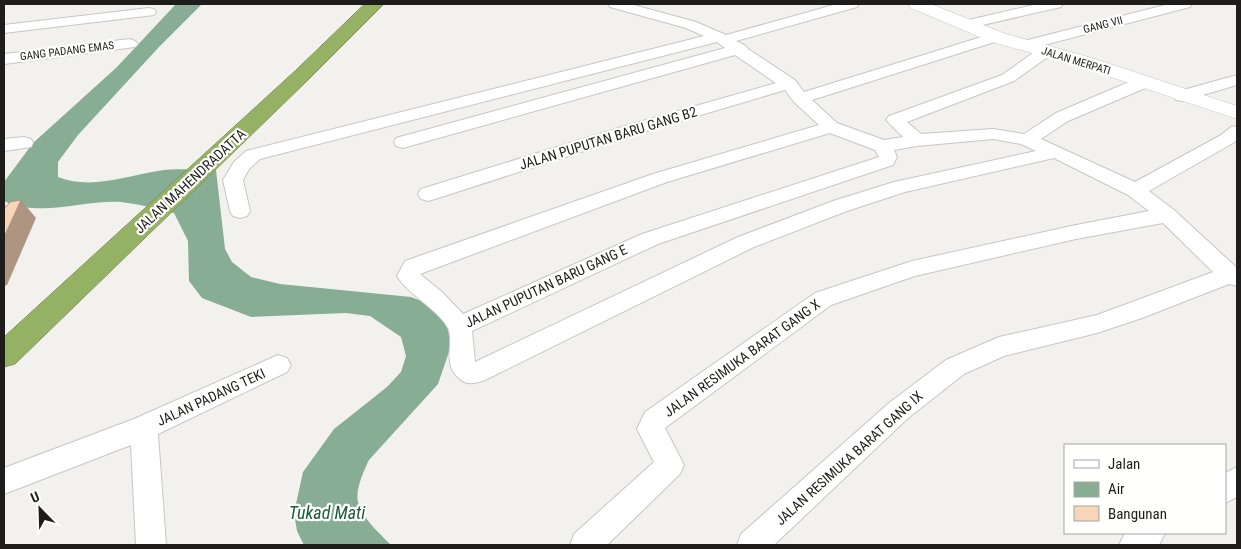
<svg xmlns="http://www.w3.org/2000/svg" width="1241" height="549" viewBox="0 0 1241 549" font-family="'Roboto Condensed',sans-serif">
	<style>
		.water { fill: #87ad95 }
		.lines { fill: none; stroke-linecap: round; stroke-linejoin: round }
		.street-casing { stroke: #c7c6c2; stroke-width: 2 }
		.secondary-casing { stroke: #c7c6c2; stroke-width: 1 }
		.highway-casing { stroke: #6b7d4b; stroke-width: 1 }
		.street { fill: #fff; fill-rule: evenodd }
		.secondary { fill: #fff; fill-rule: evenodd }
		.highway { fill: #95b164; fill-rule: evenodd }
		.shaded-wall { fill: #ae9582 }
		.building { fill: #f8d5b9; stroke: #ae9582 }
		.labels { text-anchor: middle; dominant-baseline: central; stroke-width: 4.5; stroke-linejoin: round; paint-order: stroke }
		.far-street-label { font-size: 11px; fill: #1e1d1c; stroke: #fffffe }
		.street-label { font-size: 14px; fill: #1e1d1c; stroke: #fffffe }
		.near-water-label { font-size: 18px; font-style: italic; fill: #1b5a3a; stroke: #fffffe }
	</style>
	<rect width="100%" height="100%" fill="#f3f1ed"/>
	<path class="water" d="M 176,4 L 202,4 L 159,47 L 78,135 L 58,162 L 58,177 C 91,190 125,176 158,171 C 177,168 197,170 216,170 L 225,249 L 232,262 L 251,277 L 280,284 L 411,297 L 434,306 L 449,322 L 452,343 L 438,384 L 369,460 C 364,470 355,490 358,502 C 361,517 380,534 391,545 L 304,545 L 297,531 L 294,513 L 303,472 L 334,429 L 387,387 L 401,372 L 406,356 L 401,337 L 370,316 L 346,313 L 251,317 L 202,298 L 189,281 L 188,241 L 174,213 C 157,209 139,204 121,202 C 81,200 42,218 4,201 L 4,182 L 33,143 L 117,67 Z"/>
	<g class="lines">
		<defs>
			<g id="street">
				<path d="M 608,4 L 630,4 L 696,22 L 726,35 L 837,4 L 859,4 L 857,7 L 736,41 L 746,46 L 748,49 L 795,80 L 804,92 L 991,34 L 1001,34 L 1004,37 L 1001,40 L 812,100 L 837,123 L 884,140 L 903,137 L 886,120 L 889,116 L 1002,75 L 1040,48 L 1052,48 L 1054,51 L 1052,54 L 1014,81 L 907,122 L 921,134 L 993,129 L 1024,134 L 1056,113 L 1138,78 L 1150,78 L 1152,82 L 1150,86 L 1068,121 L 1041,139 L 1135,182 L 1221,135 L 1231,127 L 1237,126 L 1237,140 L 1233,143 L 1149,191 L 1174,210 L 1237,268 L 1237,286 L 1229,284 L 1142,318 L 1097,333 L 1004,356 L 964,374 L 907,419 L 774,545 L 737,545 L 741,534 L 889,403 L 946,360 L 999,337 L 1097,315 L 1213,272 L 1163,223 L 1076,239 L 915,276 L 831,305 L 665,428 L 684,465 L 680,474 L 607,545 L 570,545 L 574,534 L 654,462 L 637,429 L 645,412 L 815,293 L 912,261 L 1076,225 L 1149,211 L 1128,195 L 1054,158 L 905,192 L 847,211 L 754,247 L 485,380 C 476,383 467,386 460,379 C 441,364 455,344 448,328 C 438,309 407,294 397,276 L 405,261 L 653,174 L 819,125 L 794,102 L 785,90 L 637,134 L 435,199 L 428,201 L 421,199 L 418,194 L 421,189 L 625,126 L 776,83 L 735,55 L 410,146 L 403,148 L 396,146 L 394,142 L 396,138 L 725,48 L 717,42 L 260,159 L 249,169 L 243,180 L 250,211 L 247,216 L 240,218 L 233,216 L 230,211 L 223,180 L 234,162 L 246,151 L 704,36 L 686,28 L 610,7 ZM 830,133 L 875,150 L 879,157 L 642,234 L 463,314 L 442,292 L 420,274 L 667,182 ZM 993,139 L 1021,144 L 1036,151 L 894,182 L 833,201 L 738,237 L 475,362 L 472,331 L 658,244 L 893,165 L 897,157 L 894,150 L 917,146 Z"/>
				<polygon points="1038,4 1063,4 1061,7 965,29 960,28 958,25 960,22"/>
				<polygon points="1169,4 1192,4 1190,7 1025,50 1020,48 1017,45 1020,42"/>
				<polygon points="149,8 154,9 156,12 154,15 4,33 4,25"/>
				<polygon points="130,39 135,41 138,44 135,47 4,64 4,54"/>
				<polygon points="1237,75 1237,85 1182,101 1176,100 1173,96 1176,92"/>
				<polygon points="24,137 31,139 33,143 31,147 4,151 4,139"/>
				<polygon points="278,355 287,358 291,365 287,372 158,434 166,545 136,545 131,445 4,494 4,468 134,419"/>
				<polygon points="1237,467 1237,497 1225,503 1225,473"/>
				<polygon points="1125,533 1165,533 1159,545 1119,545"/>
			</g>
			<polygon id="secondary" points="908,4 931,4 1003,33 1092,58 1237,106 1237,119 1078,66 989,41 911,8"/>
			<polygon id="highway" points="365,4 384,4 309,79 15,364 4,367 4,337 295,71"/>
		</defs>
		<use href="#street" class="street-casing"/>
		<use href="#secondary" class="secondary-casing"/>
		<use href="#highway" class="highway-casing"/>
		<use href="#street" class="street"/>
		<use href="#secondary" class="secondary"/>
		<use href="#highway" class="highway"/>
	</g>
	<polygon class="shaded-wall" points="21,200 36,218 7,285 4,286 4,237"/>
	<polygon class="building" points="21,200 4,237 4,207 6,207 10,202"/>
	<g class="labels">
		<g class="far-street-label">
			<text transform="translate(1103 25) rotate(-14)">GANG VII</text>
			<text transform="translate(67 51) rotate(-7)">GANG PADANG EMAS</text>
			<text transform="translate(1076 61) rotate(17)">JALAN MERPATI</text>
		</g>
		<g class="street-label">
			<text transform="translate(608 138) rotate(-17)">JALAN PUPUTAN BARU GANG B2</text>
			<text transform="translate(190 181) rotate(-43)">JALAN MAHENDRADATTA</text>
			<text transform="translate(546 286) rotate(-25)">JALAN PUPUTAN BARU GANG E</text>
			<text transform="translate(742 358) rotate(-36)">JALAN RESIMUKA BARAT GANG X</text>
			<text transform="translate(211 397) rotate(-25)">JALAN PADANG TEKI</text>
			<text transform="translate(849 458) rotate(-42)">JALAN RESIMUKA BARAT GANG IX</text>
		</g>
		<g class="near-water-label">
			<text x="327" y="512">Tukad Mati</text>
		</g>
	</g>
	<rect width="1241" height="549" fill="none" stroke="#1e1d1c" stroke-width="10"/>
	<rect x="1064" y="444" width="162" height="90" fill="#fffffe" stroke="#a5a5a4"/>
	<rect x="1074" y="460" width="25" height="8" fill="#ffffff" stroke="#a5a5a4"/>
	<text x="1108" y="469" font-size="15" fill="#1e1d1c">Jalan</text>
	<rect x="1074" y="482" width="25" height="15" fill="#87ad95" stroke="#a5a5a4"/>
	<text x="1108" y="494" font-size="15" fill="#1e1d1c">Air</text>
	<rect x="1074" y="506" width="25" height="15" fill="#f8d5b9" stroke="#a5a5a4"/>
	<text x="1108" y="519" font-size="15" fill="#1e1d1c">Bangunan</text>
	<g transform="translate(40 509) rotate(337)" stroke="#fffffe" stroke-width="4" paint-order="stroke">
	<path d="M0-4L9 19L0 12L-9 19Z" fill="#1e1d1c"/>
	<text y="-8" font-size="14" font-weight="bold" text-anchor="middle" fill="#1e1d1c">U</text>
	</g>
</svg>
